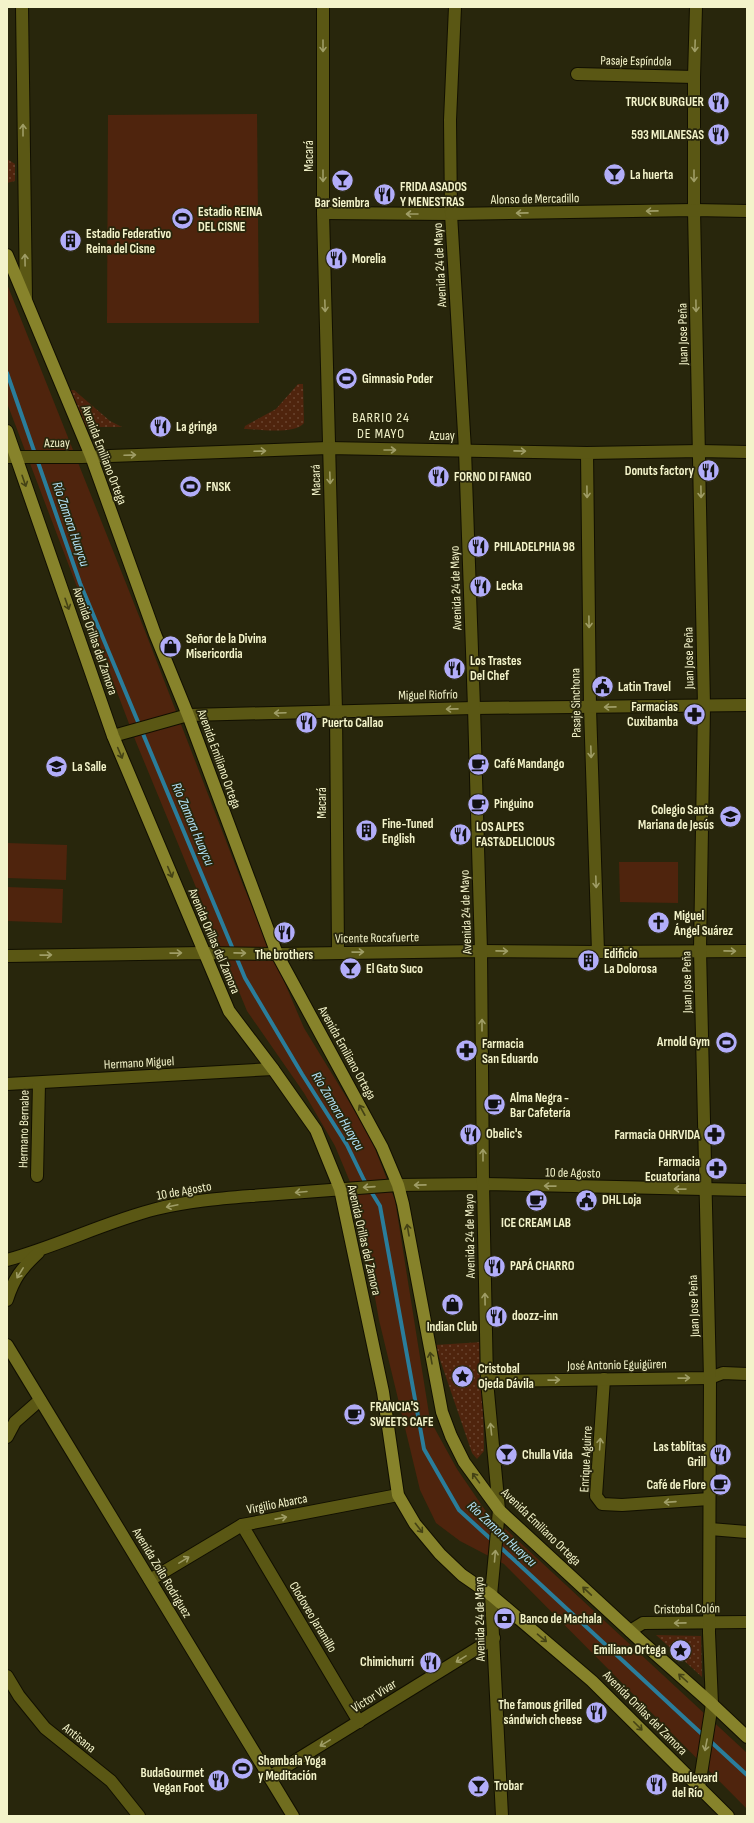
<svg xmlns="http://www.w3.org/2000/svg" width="754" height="1823" viewBox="0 0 754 1823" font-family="'Sofia Sans Condensed',sans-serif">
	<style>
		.grass { fill: #4f240d }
		.park { fill: url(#park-dots) }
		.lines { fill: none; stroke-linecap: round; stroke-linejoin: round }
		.stream { stroke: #2a7d9b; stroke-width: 4 }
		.minor-casing { stroke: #110f00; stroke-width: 14 }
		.tertiary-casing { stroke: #110f00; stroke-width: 14 }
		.secondary-casing { stroke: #110f00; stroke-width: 14 }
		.primary-casing { stroke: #110f00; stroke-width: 14 }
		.minor { stroke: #5a5714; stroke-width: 12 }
		.tertiary { stroke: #5a5714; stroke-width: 12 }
		.secondary { stroke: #706d1f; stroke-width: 12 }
		.primary { stroke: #87832b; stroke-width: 12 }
		.oneway { stroke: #9f9d66 }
		.oneway2 { stroke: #444215 }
		.labels { text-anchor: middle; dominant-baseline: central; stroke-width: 3.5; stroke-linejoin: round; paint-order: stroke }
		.street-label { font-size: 13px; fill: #f3f3ca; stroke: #28260c }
		.poi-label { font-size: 13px; font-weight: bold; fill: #f3f3ca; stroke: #28260c; text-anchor: start }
		.neighbourhood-label { font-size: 14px; letter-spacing: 1px; fill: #f3f3ca; stroke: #28260c }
		.water-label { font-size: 14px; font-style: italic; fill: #b2e2f7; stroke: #28260c }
	</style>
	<defs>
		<pattern id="park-dots" width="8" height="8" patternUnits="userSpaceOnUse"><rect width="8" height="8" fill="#4f240d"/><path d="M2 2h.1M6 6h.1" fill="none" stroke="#69442f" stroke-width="1.8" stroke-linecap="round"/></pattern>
	</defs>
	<rect width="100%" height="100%" fill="#28260c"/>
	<g class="grass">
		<polygon points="257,114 259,323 107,323 108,115"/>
		<polygon points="7,284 145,631 243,885 304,1028 370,1136 395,1200 430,1420 457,1469 485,1510 747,1753 747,1809 504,1564 460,1541 436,1523 420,1490 379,1320 358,1201 335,1146 304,1093 247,1011 136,742 7,403"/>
		<polygon points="7,843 67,845 66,880 7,878"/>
		<polygon points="619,862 678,862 678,903 620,902"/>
		<polygon points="7,887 63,889 62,923 7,921"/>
	</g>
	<g class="park">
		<polygon points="7,159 15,164 15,181 7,183"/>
		<path d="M 298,384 L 303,384 L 304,423 C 295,435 258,429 244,429 L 245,426 L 276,409 Z"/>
		<polygon points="71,390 74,390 110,421 122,427 86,427 78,425 68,392"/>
		<polygon points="482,1342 484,1451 477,1459 472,1453 435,1345"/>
		<polygon points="656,1635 701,1636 702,1677"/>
	</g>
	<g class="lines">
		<g class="stream">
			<polyline points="7,373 80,583 245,978 302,1074 347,1145 364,1180 380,1206 424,1449 459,1510 494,1542"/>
			<polyline points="499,1546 704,1736"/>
			<polyline points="709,1740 747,1775"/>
		</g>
		<defs>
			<g id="minor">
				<polyline points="22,7 26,299"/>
				<polyline points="323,7 323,213 336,711 338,952"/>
				<polyline points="577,74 694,77"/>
				<polyline points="323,213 451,214"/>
				<polyline points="587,453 590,708 598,952"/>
				<polyline points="7,457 82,457 328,448 587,453 700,451 747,452"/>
				<polyline points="113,736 188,715 474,708 747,705"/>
				<polyline points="277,954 481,951 598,952 747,951"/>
				<polyline points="7,1084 273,1069"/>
				<polyline points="37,1176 39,1083"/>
				<polyline points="398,1185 483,1184 747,1190"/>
				<polyline points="604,1379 596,1496 602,1504 622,1505 709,1499"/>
				<polyline points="487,1381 710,1378 723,1373 747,1374"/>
				<polyline points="7,1437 15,1422 40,1400"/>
				<polyline points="242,1525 359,1722"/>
				<polyline points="710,1529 747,1532"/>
				<polyline points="150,1580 242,1525 398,1495"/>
				<polyline points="630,1631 643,1623 747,1622"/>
				<polyline points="7,1676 19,1696 45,1728 111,1781 139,1816"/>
				<polyline points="269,1777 494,1638"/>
			</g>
			<g id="tertiary">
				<polyline points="455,7 450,120 451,214 465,450 474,708 481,951 483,1184 487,1381 499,1510 491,1595 502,1816"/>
				<polyline points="696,7 694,77 694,210 704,706 700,950 710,1378 709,1633 712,1704 699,1787"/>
				<polyline points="451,214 694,210 747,211"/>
				<polyline points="7,956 204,953 277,954"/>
				<path d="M 7,1260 C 58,1246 105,1222 156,1209 C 192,1200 228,1198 264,1195 C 309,1192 353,1188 398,1185"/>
				<path d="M 7,1300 C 14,1278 21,1269 38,1253"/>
			</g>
			<polyline id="secondary" points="7,1345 293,1816"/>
			<g id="primary">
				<polyline points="7,255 91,456 155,634 188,715 277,954 382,1147 398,1185 403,1204 442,1412 451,1436 464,1462 499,1510 642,1642 712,1704 747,1737"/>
				<polyline points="7,431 113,736 229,1011 273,1069 316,1130 340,1189 383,1392 398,1495 415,1524 440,1554 462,1575 491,1595 592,1681 728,1816"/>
			</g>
		</defs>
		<use href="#minor" class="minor-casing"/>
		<use href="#tertiary" class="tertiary-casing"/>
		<use href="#secondary" class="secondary-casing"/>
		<use href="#primary" class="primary-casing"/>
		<use href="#minor" class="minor"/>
		<use href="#tertiary" class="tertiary"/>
		<use href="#secondary" class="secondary"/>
		<use href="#primary" class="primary"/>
	</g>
	<defs><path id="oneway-shaft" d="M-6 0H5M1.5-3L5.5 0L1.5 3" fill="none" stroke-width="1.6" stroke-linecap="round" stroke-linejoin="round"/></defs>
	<g class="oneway">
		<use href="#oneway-shaft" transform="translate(323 46) rotate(90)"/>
		<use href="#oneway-shaft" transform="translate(695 46) rotate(92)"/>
		<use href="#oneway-shaft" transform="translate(23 130) rotate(-90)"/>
		<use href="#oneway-shaft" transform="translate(323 176) rotate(90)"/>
		<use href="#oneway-shaft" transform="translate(694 176) rotate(90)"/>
		<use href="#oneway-shaft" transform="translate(652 211) rotate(179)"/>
		<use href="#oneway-shaft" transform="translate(522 213) rotate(179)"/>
		<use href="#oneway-shaft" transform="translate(412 214) rotate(-180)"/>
		<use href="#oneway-shaft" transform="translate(25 260) rotate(-91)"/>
		<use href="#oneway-shaft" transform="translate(325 306) rotate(88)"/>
		<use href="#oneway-shaft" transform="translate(696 306) rotate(89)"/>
		<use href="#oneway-shaft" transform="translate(390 450)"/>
		<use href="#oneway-shaft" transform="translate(260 451) rotate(-2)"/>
		<use href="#oneway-shaft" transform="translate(520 451) rotate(1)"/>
		<use href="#oneway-shaft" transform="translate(130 455) rotate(-2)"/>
		<use href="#oneway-shaft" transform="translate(330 478) rotate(88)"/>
		<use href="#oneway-shaft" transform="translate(587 492) rotate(89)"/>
		<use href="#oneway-shaft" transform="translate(701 492) rotate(89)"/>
		<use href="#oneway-shaft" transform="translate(589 622) rotate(89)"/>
		<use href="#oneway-shaft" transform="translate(610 707) rotate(179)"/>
		<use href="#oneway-shaft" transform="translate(452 709) rotate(179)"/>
		<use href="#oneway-shaft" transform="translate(280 713) rotate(178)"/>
		<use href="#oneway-shaft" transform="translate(591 752) rotate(88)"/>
		<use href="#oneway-shaft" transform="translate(596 882) rotate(88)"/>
		<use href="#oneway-shaft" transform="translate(502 951) rotate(1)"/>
		<use href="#oneway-shaft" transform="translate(730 951) rotate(1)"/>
		<use href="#oneway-shaft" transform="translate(358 952) rotate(-1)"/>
		<use href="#oneway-shaft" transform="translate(176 953) rotate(-1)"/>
		<use href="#oneway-shaft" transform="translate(240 953) rotate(1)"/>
		<use href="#oneway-shaft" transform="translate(46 955) rotate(-1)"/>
		<use href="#oneway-shaft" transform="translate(482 1025) rotate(-90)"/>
		<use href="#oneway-shaft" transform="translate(483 1155) rotate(-90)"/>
		<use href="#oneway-shaft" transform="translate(420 1185) rotate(179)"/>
		<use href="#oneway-shaft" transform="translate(550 1186) rotate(-179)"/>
		<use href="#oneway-shaft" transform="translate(369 1187) rotate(176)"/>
		<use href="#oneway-shaft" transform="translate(680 1189) rotate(-179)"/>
		<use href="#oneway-shaft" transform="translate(301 1192) rotate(175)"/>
		<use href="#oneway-shaft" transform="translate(172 1206) rotate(168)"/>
		<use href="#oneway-shaft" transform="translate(20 1273) rotate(122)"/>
		<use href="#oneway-shaft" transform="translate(485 1299) rotate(-91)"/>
		<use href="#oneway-shaft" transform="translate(684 1378) rotate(-1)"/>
		<use href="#oneway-shaft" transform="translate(554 1380) rotate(-1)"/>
		<use href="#oneway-shaft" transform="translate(491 1429) rotate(-96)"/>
		<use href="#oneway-shaft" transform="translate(600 1444) rotate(-86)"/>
		<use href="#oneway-shaft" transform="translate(670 1502) rotate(176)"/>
		<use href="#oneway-shaft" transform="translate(281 1518) rotate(-11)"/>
		<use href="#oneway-shaft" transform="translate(495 1556) rotate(-85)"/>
		<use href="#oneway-shaft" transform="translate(184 1560) rotate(-31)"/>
		<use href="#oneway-shaft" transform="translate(680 1623) rotate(179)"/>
		<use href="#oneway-shaft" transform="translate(461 1659) rotate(148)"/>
		<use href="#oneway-shaft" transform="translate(325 1743) rotate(149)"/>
		<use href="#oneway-shaft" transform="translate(706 1745) rotate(101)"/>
	</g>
	<g class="oneway2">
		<use href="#oneway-shaft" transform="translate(24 481) rotate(71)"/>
		<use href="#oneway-shaft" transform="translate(67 604) rotate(71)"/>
		<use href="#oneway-shaft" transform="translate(120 753) rotate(67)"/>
		<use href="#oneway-shaft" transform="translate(170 872) rotate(67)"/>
		<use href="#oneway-shaft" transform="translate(362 1110) rotate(-119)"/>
		<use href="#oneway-shaft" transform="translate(408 1230) rotate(-100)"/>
		<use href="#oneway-shaft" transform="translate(431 1358) rotate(-100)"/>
		<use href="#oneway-shaft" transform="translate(476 1478) rotate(-126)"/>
		<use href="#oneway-shaft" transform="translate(419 1528) rotate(52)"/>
		<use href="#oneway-shaft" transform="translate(587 1591) rotate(-137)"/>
		<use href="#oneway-shaft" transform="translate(542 1638) rotate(40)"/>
		<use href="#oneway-shaft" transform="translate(683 1678) rotate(-138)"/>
		<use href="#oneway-shaft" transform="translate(638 1726) rotate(45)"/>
	</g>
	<defs>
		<symbol id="restaurant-disc" viewBox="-11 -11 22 22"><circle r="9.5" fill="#b2adf9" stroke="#28260c"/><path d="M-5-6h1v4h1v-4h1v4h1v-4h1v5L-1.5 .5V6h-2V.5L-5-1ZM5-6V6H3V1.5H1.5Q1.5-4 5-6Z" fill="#111"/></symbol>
		<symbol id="bar-disc" viewBox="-11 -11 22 22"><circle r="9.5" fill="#b2adf9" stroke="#28260c"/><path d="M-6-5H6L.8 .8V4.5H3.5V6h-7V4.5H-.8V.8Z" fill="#111"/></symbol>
		<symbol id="stadium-disc" viewBox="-11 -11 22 22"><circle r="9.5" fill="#b2adf9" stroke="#28260c"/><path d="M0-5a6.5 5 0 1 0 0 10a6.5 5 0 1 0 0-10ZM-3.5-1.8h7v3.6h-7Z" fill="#111"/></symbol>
		<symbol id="building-disc" viewBox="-11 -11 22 22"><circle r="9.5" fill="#b2adf9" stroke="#28260c"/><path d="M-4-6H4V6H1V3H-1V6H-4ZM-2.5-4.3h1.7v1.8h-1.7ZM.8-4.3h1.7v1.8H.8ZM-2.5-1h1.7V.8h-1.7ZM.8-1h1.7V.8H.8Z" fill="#111"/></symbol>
		<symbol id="shop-disc" viewBox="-11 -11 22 22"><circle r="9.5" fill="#b2adf9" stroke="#28260c"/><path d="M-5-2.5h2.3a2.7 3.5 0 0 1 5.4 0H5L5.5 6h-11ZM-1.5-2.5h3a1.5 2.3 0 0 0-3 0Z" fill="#111"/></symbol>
		<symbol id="civic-disc" viewBox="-11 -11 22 22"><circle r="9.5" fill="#b2adf9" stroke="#28260c"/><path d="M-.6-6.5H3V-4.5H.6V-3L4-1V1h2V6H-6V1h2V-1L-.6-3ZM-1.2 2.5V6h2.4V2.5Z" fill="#111"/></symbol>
		<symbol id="pharmacy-disc" viewBox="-11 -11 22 22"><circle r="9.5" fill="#b2adf9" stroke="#28260c"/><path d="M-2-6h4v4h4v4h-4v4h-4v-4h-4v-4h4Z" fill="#111"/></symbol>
		<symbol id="cafe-disc" viewBox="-11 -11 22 22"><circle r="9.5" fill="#b2adf9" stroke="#28260c"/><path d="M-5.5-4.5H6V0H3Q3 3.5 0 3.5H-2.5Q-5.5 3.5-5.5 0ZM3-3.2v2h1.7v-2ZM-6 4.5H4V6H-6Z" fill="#111"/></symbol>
		<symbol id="university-disc" viewBox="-11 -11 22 22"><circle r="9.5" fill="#b2adf9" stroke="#28260c"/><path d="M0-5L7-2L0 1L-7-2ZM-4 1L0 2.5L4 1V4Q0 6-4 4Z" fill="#111"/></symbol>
		<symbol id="church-disc" viewBox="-11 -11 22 22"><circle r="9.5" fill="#b2adf9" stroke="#28260c"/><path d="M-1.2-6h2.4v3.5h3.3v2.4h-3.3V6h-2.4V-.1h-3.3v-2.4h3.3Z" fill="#111"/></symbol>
		<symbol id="sight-disc" viewBox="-11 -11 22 22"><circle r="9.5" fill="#b2adf9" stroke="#28260c"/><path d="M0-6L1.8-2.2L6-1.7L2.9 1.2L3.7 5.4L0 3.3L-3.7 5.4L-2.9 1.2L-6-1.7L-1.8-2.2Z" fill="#111"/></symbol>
		<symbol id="bank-disc" viewBox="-11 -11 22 22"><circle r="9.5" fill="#b2adf9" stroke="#28260c"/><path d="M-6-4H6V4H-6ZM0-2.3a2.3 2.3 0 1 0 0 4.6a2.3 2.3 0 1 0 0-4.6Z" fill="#111"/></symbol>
	</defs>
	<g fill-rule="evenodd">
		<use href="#restaurant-disc" x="706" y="90" width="25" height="25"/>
		<use href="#restaurant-disc" x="706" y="122" width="25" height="25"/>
		<use href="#bar-disc" x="602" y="162" width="25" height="25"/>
		<use href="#bar-disc" x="330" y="168" width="25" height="25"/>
		<use href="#restaurant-disc" x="372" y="182" width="25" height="25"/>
		<use href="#stadium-disc" x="170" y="206" width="25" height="25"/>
		<use href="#building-disc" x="58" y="228" width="25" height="25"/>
		<use href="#restaurant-disc" x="324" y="246" width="25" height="25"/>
		<use href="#stadium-disc" x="334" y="366" width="25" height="25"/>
		<use href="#restaurant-disc" x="148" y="414" width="25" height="25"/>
		<use href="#restaurant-disc" x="696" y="458" width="25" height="25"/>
		<use href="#restaurant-disc" x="426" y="464" width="25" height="25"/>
		<use href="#stadium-disc" x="178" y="474" width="25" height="25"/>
		<use href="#restaurant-disc" x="466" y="534" width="25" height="25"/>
		<use href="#restaurant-disc" x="468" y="574" width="25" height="25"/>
		<use href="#shop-disc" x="158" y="634" width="25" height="25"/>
		<use href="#restaurant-disc" x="442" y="656" width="25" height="25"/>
		<use href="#civic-disc" x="590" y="674" width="25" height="25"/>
		<use href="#pharmacy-disc" x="682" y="702" width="25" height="25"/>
		<use href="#restaurant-disc" x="294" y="710" width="25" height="25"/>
		<use href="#cafe-disc" x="466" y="752" width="25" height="25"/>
		<use href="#university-disc" x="44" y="754" width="25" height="25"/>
		<use href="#cafe-disc" x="466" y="792" width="25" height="25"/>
		<use href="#university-disc" x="718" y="804" width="25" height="25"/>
		<use href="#building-disc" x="354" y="818" width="25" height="25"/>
		<use href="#restaurant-disc" x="448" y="822" width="25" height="25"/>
		<use href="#church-disc" x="646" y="910" width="25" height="25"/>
		<use href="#restaurant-disc" x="272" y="920" width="25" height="25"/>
		<use href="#building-disc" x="576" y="948" width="25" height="25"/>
		<use href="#bar-disc" x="338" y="956" width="25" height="25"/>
		<use href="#stadium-disc" x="714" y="1030" width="25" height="25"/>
		<use href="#pharmacy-disc" x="454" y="1038" width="25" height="25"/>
		<use href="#cafe-disc" x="482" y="1092" width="25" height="25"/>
		<use href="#restaurant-disc" x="458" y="1122" width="25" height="25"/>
		<use href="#pharmacy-disc" x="702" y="1122" width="25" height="25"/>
		<use href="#pharmacy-disc" x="704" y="1156" width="25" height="25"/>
		<use href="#civic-disc" x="574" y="1188" width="25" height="25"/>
		<use href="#cafe-disc" x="524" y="1188" width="25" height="25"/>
		<use href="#restaurant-disc" x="482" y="1254" width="25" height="25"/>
		<use href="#shop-disc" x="440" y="1292" width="25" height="25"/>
		<use href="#restaurant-disc" x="484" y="1304" width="25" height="25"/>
		<use href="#sight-disc" x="450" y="1364" width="25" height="25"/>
		<use href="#cafe-disc" x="342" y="1402" width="25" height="25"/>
		<use href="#restaurant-disc" x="708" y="1442" width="25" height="25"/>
		<use href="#bar-disc" x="494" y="1442" width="25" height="25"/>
		<use href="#cafe-disc" x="708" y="1472" width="25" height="25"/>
		<use href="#bank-disc" x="492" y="1606" width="25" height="25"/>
		<use href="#sight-disc" x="668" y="1638" width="25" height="25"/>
		<use href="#restaurant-disc" x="418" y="1650" width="25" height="25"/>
		<use href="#restaurant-disc" x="584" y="1700" width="25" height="25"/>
		<use href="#stadium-disc" x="230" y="1756" width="25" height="25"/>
		<use href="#restaurant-disc" x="206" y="1768" width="25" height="25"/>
		<use href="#restaurant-disc" x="644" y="1772" width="25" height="25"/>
		<use href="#bar-disc" x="466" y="1774" width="25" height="25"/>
	</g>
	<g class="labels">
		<g class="street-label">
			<text transform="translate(636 61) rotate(1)">Pasaje Espíndola</text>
			<text transform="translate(309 156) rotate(-90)">Macará</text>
			<text transform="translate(535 199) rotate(-1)">Alonso de Mercadillo</text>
			<text transform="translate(440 265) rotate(-93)">Avenida 24 de Mayo</text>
			<text transform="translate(683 334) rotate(-91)">Juan Jose Peña</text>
			<text x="442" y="436">Azuay</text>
			<text transform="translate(57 443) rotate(-1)">Azuay</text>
			<text transform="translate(104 455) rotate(69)">Avenida Emiliano Ortega</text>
			<text transform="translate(316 480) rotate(-92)">Macará</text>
			<text transform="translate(456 588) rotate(-92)">Avenida 24 de Mayo</text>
			<text transform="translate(95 641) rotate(71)">Avenida Orillas del Zamora</text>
			<text transform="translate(689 658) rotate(-91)">Juan Jose Peña</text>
			<text transform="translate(428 695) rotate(-1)">Miguel Riofrío</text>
			<text transform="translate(576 703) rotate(-91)">Pasaje Sinchona</text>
			<text transform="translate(219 759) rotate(70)">Avenida Emiliano Ortega</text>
			<text transform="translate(322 803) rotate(-90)">Macará</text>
			<text transform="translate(466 912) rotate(-92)">Avenida 24 de Mayo</text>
			<text transform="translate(377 938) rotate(-1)">Vicente Rocafuerte</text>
			<text transform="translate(214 941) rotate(67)">Avenida Orillas del Zamora</text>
			<text transform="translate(687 982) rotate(-91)">Juan Jose Peña</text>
			<text transform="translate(347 1053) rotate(61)">Avenida Emiliano Ortega</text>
			<text transform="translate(139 1063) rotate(-3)">Hermano Miguel</text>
			<text transform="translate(24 1129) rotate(-89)">Hermano Bernabe</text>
			<text transform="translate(573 1173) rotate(1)">10 de Agosto</text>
			<text transform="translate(184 1191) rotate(-10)">10 de Agosto</text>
			<text transform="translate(470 1236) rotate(-91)">Avenida 24 de Mayo</text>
			<text transform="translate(364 1240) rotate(77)">Avenida Orillas del Zamora</text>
			<text transform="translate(694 1306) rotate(-92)">Juan Jose Peña</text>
			<text transform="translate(617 1365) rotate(-1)">José Antonio Eguigüren</text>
			<text transform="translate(586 1459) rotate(-87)">Enrique Aguirre</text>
			<text transform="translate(277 1504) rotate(-11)">Virgilio Abarca</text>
			<text transform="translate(541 1527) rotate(44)">Avenida Emiliano Ortega</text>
			<text transform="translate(162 1573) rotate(59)">Avenida Zoilo Rodriguez</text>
			<text transform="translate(687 1609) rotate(-1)">Cristobal Colón</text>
			<text transform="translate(313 1617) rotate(59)">Clodoveo Jaramillo</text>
			<text transform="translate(480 1619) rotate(-91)">Avenida 24 de Mayo</text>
			<text transform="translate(374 1696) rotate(-32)">Victor Vivar</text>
			<text transform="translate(645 1713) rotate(45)">Avenida Orillas del Zamora</text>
			<text transform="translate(79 1738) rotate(39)">Antisana</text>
		</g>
		<g class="poi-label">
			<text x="704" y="102" text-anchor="end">TRUCK BURGUER</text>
			<text x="704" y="135" text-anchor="end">593 MILANESAS</text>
			<text x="630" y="175">La huerta</text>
			<text x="400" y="187">FRIDA ASADOS<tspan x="400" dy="15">Y MENESTRAS</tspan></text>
			<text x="342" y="203" text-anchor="middle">Bar Siembra</text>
			<text x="198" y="212">Estadio REINA<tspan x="198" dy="15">DEL CISNE</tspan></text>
			<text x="86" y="234">Estadio Federativo<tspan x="86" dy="15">Reina del Cisne</tspan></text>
			<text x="352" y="259">Morelia</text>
			<text x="362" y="379">Gimnasio Poder</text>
			<text x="176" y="427">La gringa</text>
			<text x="694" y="471" text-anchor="end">Donuts factory</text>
			<text x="454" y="477">FORNO DI FANGO</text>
			<text x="206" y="487">FNSK</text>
			<text x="494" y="547">PHILADELPHIA 98</text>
			<text x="496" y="586">Lecka</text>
			<text x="186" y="639">Señor de la Divina<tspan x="186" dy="15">Misericordia</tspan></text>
			<text x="470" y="661">Los Trastes<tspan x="470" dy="15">Del Chef</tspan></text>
			<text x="618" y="687">Latin Travel</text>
			<text x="678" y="707" text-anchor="end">Farmacias<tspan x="678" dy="15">Cuxibamba</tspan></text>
			<text x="322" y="723">Puerto Callao</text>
			<text x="494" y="764">Café Mandango</text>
			<text x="72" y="767">La Salle</text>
			<text x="494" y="804">Pinguino</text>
			<text x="714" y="810" text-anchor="end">Colegio Santa<tspan x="714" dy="15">Mariana de Jesús</tspan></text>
			<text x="382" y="824">Fine-Tuned<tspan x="382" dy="15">English</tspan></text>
			<text x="476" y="827">LOS ALPES<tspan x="476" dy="15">FAST&amp;DELICIOUS</tspan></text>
			<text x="674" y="916">Miguel<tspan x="674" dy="15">Ángel Suárez</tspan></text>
			<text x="604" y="954">Edificio<tspan x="604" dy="15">La Dolorosa</tspan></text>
			<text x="284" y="955" text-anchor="middle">The brothers</text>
			<text x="366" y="969">El Gato Suco</text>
			<text x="710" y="1042" text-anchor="end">Arnold Gym</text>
			<text x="482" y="1044">Farmacia<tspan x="482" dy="15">San Eduardo</tspan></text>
			<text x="510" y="1098">Alma Negra -<tspan x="510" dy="15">Bar Cafetería</tspan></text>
			<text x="486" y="1134">Obelic's</text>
			<text x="700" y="1135" text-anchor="end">Farmacia OHRVIDA</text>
			<text x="700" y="1162" text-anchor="end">Farmacia<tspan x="700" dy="15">Ecuatoriana</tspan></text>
			<text x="602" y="1200">DHL Loja</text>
			<text x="536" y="1223" text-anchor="middle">ICE CREAM LAB</text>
			<text x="510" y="1266">PAPÁ CHARRO</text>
			<text x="512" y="1316">doozz-inn</text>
			<text x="452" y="1327" text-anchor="middle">Indian Club</text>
			<text x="478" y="1369">Cristobal<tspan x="478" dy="15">Ojeda Dávila</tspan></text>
			<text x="370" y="1407">FRANCIA'S<tspan x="370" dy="15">SWEETS CAFE</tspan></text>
			<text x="706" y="1447" text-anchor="end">Las tablitas<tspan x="706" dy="15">Grill</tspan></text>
			<text x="522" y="1455">Chulla Vida</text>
			<text x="706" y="1485" text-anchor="end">Café de Flore</text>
			<text x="520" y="1619">Banco de Machala</text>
			<text x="666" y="1650" text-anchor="end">Emiliano Ortega</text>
			<text x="414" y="1662" text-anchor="end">Chimichurri</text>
			<text x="582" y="1705" text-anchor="end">The famous grilled<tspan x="582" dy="15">sándwich cheese</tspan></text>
			<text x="258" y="1761">Shambala Yoga<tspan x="258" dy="15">y Meditación</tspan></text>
			<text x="204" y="1773" text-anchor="end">BudaGourmet<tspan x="204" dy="15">Vegan Foot</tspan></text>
			<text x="672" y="1778">Boulevard<tspan x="672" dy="15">del Río</tspan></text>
			<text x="494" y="1786">Trobar</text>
		</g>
		<g class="neighbourhood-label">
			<text x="381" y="417">BARRIO 24<tspan x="381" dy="16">DE MAYO</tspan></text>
		</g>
		<g class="water-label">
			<text transform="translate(71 524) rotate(71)">Río Zamora Huaycu</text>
			<text transform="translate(193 824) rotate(67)">Río Zamora Huaycu</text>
			<text transform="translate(338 1111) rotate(59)">Río Zamora Huaycu</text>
			<text transform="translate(502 1534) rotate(43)">Río Zamora Huaycu</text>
		</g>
	</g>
	<rect width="754" height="1823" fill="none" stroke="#f3f3ca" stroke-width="16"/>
</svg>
